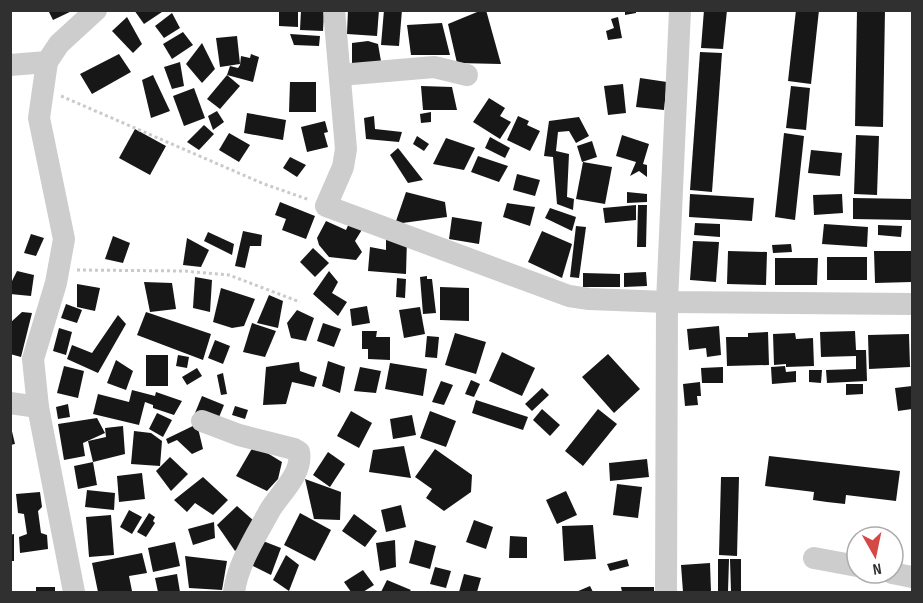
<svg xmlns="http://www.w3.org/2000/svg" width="923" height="603" viewBox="0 0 923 603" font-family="'Sofia Sans Condensed',sans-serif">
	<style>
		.building { fill: #171717 }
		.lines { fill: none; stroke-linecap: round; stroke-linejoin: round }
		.path { stroke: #cacaca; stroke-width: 3; stroke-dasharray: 3 3; stroke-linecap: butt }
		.minor { stroke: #cdcdcd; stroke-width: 22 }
	</style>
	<rect width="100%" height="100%" fill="#fff"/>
	<g class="building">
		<polygon points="48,10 74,10 53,20"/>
		<polygon points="134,10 165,10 144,24"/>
		<polygon points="279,10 298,10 298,27 279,26"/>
		<polygon points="301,10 324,10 323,31 300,30"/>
		<polygon points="348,10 379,10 377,36 347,34"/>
		<polygon points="384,10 402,10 399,46 381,45"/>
		<polygon points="482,10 486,10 501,64 457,63 448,24"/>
		<polygon points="625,10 636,10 636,13 625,15"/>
		<polygon points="704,10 727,10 723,49 701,48"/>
		<polygon points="796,10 819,10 811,84 788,81"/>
		<polygon points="857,10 885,10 883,127 855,126"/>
		<polygon points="172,13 180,28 164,38 155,26"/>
		<polygon points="127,17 142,44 133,53 112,31"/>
		<polygon points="618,17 622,38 608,40 606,31 614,28 611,19"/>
		<polygon points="442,23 450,55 411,55 407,25"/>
		<polygon points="183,32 193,45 172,59 163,44"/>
		<polygon points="290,34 320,36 319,46 294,45"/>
		<polygon points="237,36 240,64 220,67 216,38"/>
		<polygon points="368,41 378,44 382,67 352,70 352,43"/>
		<polygon points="202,43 215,69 202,83 186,64"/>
		<polygon points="700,52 722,53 712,192 690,190"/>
		<polygon points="119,54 131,72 92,94 80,74"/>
		<polygon points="251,54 259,57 253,82 227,75 230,66 238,68 240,65 241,56 250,58"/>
		<polygon points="180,62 184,86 172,89 164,67"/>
		<polygon points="153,75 170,111 151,118 142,80"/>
		<polygon points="227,75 240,86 220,109 207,99"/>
		<polygon points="640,78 667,82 664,110 636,107"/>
		<polygon points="290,82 316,82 316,112 289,112"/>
		<polygon points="623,84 626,113 608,115 604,86"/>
		<polygon points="421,86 452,87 457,110 423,110"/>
		<polygon points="791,86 810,88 806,130 786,128"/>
		<polygon points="194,88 205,118 184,126 173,96"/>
		<polygon points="489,98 505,108 500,116 511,122 500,139 473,122"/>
		<polygon points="217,111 224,122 213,130 208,116"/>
		<polygon points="431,112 431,122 421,123 420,114"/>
		<polygon points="247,113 286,120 283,140 244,133"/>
		<polygon points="374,116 375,129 402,132 399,142 366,139 364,118"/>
		<polygon points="518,116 529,121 527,125 540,131 530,151 507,140"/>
		<polygon points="579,117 589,136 576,143 569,131 558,132 556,151 569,154 567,197 574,199 573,210 557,204 553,157 544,156 549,121"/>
		<polygon points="325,121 328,132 324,133 328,147 307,152 301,127"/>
		<polygon points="204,125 214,134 199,150 187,142"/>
		<polygon points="135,129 166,146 150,175 119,158"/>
		<polygon points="229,133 250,145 239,162 219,150"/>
		<polygon points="784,133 804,136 795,220 775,217"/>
		<polygon points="622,135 649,144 643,164 647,165 647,177 639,171 630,176 636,162 616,156"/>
		<polygon points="856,135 879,136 877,195 854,194"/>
		<polygon points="417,136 429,144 424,151 413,144"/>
		<polygon points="490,137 510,148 505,158 485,148"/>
		<polygon points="446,138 475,148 464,170 433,164"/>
		<polygon points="592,141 597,157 582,162 577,146"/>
		<polygon points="398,148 423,180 408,183 390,155"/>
		<polygon points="811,150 842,153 840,176 808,173"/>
		<polygon points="478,156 508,166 499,182 471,172"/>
		<polygon points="290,157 306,165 297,177 283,168"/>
		<polygon points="583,162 612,167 605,204 576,199"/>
		<polygon points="517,174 540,180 535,196 513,190"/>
		<polygon points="406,192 445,202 447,217 395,224"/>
		<polygon points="627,192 647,194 647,202 627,203"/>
		<polygon points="690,194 754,198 752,221 689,217"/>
		<polygon points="842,194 843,213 814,215 813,195"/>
		<polygon points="853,198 912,199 912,220 853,219"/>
		<polygon points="280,202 315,216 306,239 282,230 286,219 275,215"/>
		<polygon points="507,203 535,207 530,226 503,217"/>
		<polygon points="636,205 636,220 605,223 603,208"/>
		<polygon points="638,205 647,205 646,247 637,247"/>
		<polygon points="550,208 576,217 572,231 545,218"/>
		<polygon points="452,217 482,222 479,244 449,239"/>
		<polygon points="326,221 346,230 350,221 363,228 355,241 362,252 356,260 329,257 319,245 317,238"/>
		<polygon points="695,223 720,224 720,237 694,235"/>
		<polygon points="824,224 868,227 867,247 822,244"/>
		<polygon points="878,225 902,226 901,237 878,235"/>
		<polygon points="576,226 586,227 579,278 570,277"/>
		<polygon points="243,231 262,235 261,246 250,246 245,268 235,266"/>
		<polygon points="542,231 572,244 562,278 528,262"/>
		<polygon points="208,232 234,244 232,255 204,241"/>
		<polygon points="31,234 44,238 36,256 24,253"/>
		<polygon points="113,236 130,243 123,263 105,259"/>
		<polygon points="386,236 407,238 406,274 368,271 370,247 386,250"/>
		<polygon points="187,238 209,250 201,267 183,265"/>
		<polygon points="693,241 719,242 716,282 690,280"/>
		<polygon points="791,244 792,252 773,253 772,245"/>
		<polygon points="313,248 329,263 315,277 300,262"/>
		<polygon points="728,251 767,252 766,285 727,284"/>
		<polygon points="874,251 912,251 912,282 875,283"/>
		<rect x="827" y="257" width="40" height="23"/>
		<polygon points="775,258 818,258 817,285 775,285"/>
		<polygon points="17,271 34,275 31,296 10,294 10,280 12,281"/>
		<polygon points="329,271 338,282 332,293 347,302 338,316 313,294"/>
		<polygon points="646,272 647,286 624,287 624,273"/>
		<polygon points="583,273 620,274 620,287 583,287"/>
		<polygon points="427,276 427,279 432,279 436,313 423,314 420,277"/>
		<polygon points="195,277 212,280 210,312 193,308"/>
		<polygon points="397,278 406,279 405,298 396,297"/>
		<polygon points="144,282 172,283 176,309 150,312"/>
		<polygon points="77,284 100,288 95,311 77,307"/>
		<polygon points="440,287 469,288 469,321 440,320"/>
		<polygon points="221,288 255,299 244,326 232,328 213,322"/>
		<polygon points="269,295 283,301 278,328 257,323"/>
		<polygon points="66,304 82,310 77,323 61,318"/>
		<polygon points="367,306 370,323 352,326 350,309"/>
		<polygon points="420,307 425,334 404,338 399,310"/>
		<polygon points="297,310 314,318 306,341 291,338 287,323"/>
		<polygon points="22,312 32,313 21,357 10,354 10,323"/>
		<polygon points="146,312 211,334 203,360 137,335"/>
		<polygon points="118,315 126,324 98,373 67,359 72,345 92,353"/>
		<polygon points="252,323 276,331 265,357 243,352"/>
		<polygon points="323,323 341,329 334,347 317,341"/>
		<polygon points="719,326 721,355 707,357 706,348 689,350 687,329"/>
		<polygon points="59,328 72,332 66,355 53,351"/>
		<polygon points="362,331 377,331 376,337 390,337 390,360 368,359 368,349 362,349"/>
		<polygon points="855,331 856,350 866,350 867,381 827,383 826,370 856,369 856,356 821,357 820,332"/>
		<polygon points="768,332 769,365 727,366 726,337 748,337 748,333"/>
		<polygon points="455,333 486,342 476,374 445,365"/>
		<polygon points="795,333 796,339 813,338 814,366 786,367 786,364 774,365 773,334"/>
		<polygon points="909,334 910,367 869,369 868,335"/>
		<polygon points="427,336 439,337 437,358 425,357"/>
		<polygon points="215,340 230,346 223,364 208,358"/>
		<polygon points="502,352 535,368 522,396 489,381"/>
		<polygon points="608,354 640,389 614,413 582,377"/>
		<rect x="146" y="355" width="22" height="31"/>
		<polygon points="178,355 189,357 187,368 176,366"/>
		<polygon points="116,360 133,371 126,390 107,383"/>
		<polygon points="328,361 345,367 340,393 322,386"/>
		<polygon points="299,362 300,371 317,377 314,387 292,382 286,404 263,405 266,367"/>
		<polygon points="390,363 427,369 423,396 385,389"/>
		<polygon points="64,366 84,371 78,398 57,393"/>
		<polygon points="785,366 786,372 796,371 796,382 772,384 771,367"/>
		<polygon points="360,367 381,371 376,393 354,391"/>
		<polygon points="723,367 723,383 702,383 701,368"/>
		<polygon points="197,368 202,376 187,385 182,377"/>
		<polygon points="809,370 822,370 821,383 809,382"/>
		<polygon points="223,373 227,394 221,395 217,375"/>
		<polygon points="471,380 480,384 474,397 465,394"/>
		<polygon points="441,381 453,385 444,405 432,402"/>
		<polygon points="700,382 701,396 697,396 698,405 685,406 683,384"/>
		<polygon points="846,384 863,384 863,394 846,395"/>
		<polygon points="912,386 912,409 898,411 895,388"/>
		<polygon points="542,388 549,395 532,411 525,404"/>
		<polygon points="132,390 155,396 156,392 182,401 174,415 153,408 153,405 145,402 139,425 93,414 98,394 129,402"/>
		<polygon points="202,396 224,405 217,422 195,413"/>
		<polygon points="476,400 528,417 523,430 472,413"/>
		<polygon points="68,404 70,417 58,419 56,407"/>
		<polygon points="235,406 248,410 245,419 232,415"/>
		<polygon points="542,409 560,425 550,436 533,420"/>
		<polygon points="598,409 617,424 583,466 565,451"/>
		<polygon points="351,411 372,423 359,448 337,436"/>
		<polygon points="430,411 456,421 446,447 420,438"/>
		<polygon points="157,413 172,420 163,437 149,429"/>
		<polygon points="412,415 416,435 393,439 390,419"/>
		<polygon points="97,418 105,433 83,443 85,456 64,460 58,424"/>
		<polygon points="10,423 15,444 10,445"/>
		<polygon points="197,424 203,449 192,454 177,440 168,444 166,439"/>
		<polygon points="123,426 125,454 93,462 88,441 106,437 105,428"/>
		<polygon points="134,431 151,433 162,441 160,466 131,464"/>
		<polygon points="254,445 282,462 278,479 267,491 236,476"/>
		<polygon points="404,446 411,478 369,472 373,450"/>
		<polygon points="435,449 472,475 471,492 444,511 426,498 432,489 415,477"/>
		<polygon points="328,452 345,464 330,487 313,475"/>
		<polygon points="769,456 900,471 896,501 846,495 845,504 827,502 813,500 814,492 765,486"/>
		<polygon points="170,457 188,474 171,491 156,471"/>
		<polygon points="647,459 649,477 610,481 609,463"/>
		<polygon points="93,462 97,485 78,489 74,466"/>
		<polygon points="142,473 145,499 119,502 117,476"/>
		<polygon points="203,477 228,500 213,515 195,503 187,512 174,500"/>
		<polygon points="721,477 739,477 737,556 719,555"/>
		<polygon points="305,479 341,492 340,520 314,519"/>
		<polygon points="617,484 642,487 638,518 613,515"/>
		<polygon points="87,490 115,493 114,510 85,507"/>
		<polygon points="566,491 577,515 557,524 546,500"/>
		<polygon points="40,492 42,507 38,511 41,533 47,535 48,549 20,553 19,537 27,534 24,514 18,513 16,494"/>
		<polygon points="401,505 406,527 386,532 381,510"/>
		<polygon points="237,506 254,521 253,534 235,551 217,525"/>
		<polygon points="129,510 142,517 132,534 120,527"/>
		<polygon points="149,513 155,517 153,521 155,523 146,537 137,532"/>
		<polygon points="300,513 331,530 315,561 284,545"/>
		<polygon points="354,514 377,531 365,547 342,531"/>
		<polygon points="111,515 114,555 89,557 86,517"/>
		<polygon points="474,520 493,527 486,549 466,542"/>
		<polygon points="214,522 215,538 193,545 188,529"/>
		<polygon points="593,525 596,559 564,561 562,526"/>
		<polygon points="14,534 14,561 10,561 10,535"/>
		<polygon points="510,536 527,537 527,558 509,558"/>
		<polygon points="395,540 396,567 380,571 376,543"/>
		<polygon points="415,540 436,546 430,569 409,563"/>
		<polygon points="263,541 281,548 271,575 249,564"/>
		<polygon points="175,542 180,566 153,572 148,548"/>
		<polygon points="142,553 147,573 129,576 132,591 98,592 92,563"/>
		<polygon points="286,555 299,565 289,591 273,580"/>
		<polygon points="185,556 227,561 222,590 189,588"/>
		<polygon points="627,559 629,566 610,571 607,564"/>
		<polygon points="718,559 729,559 728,592 718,592"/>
		<polygon points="730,559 741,559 741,592 731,592"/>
		<polygon points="710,563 711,592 683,592 681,565"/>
		<polygon points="435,567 451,571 446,588 430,584"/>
		<polygon points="363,570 374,585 363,592 351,592 344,582"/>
		<polygon points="177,574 180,592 158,592 155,578"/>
		<polygon points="464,574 481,578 477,592 459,592"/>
		<polygon points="387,580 411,590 409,592 381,592"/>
		<polygon points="590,586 593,592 576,592"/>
		<rect x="36" y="587" width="19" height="5"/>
		<polygon points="621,587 654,587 654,592 622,592"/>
	</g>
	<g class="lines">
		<g class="path">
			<polyline points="61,96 264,184 310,200"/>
			<polyline points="77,270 184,271 229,275 300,302"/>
		</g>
		<g class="minor">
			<polyline points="334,10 346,149 343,167 326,206 569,296 589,299 667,302 912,304"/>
			<polyline points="47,62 39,118 64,239 56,283 33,359 38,407 74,592"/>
			<polyline points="10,65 47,62 59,44 96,10"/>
			<polyline points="340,75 434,67 467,75"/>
			<polyline points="10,403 38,407"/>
			<path d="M 202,421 L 239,435 L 294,449 L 299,452 C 303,474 280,493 270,510 C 256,536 238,563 234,592"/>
			<polyline points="814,558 857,566"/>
			<polyline points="892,573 912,577"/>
			<polyline points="666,592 667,302 680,10"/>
		</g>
	</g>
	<rect width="923" height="603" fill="none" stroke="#303030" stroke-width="24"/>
	<g transform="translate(875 555) rotate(171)"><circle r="28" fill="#ffffff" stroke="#acacac" stroke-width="1.5"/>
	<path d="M0-4.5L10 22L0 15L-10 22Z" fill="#d44845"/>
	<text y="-9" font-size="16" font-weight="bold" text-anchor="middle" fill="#303030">N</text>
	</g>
</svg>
